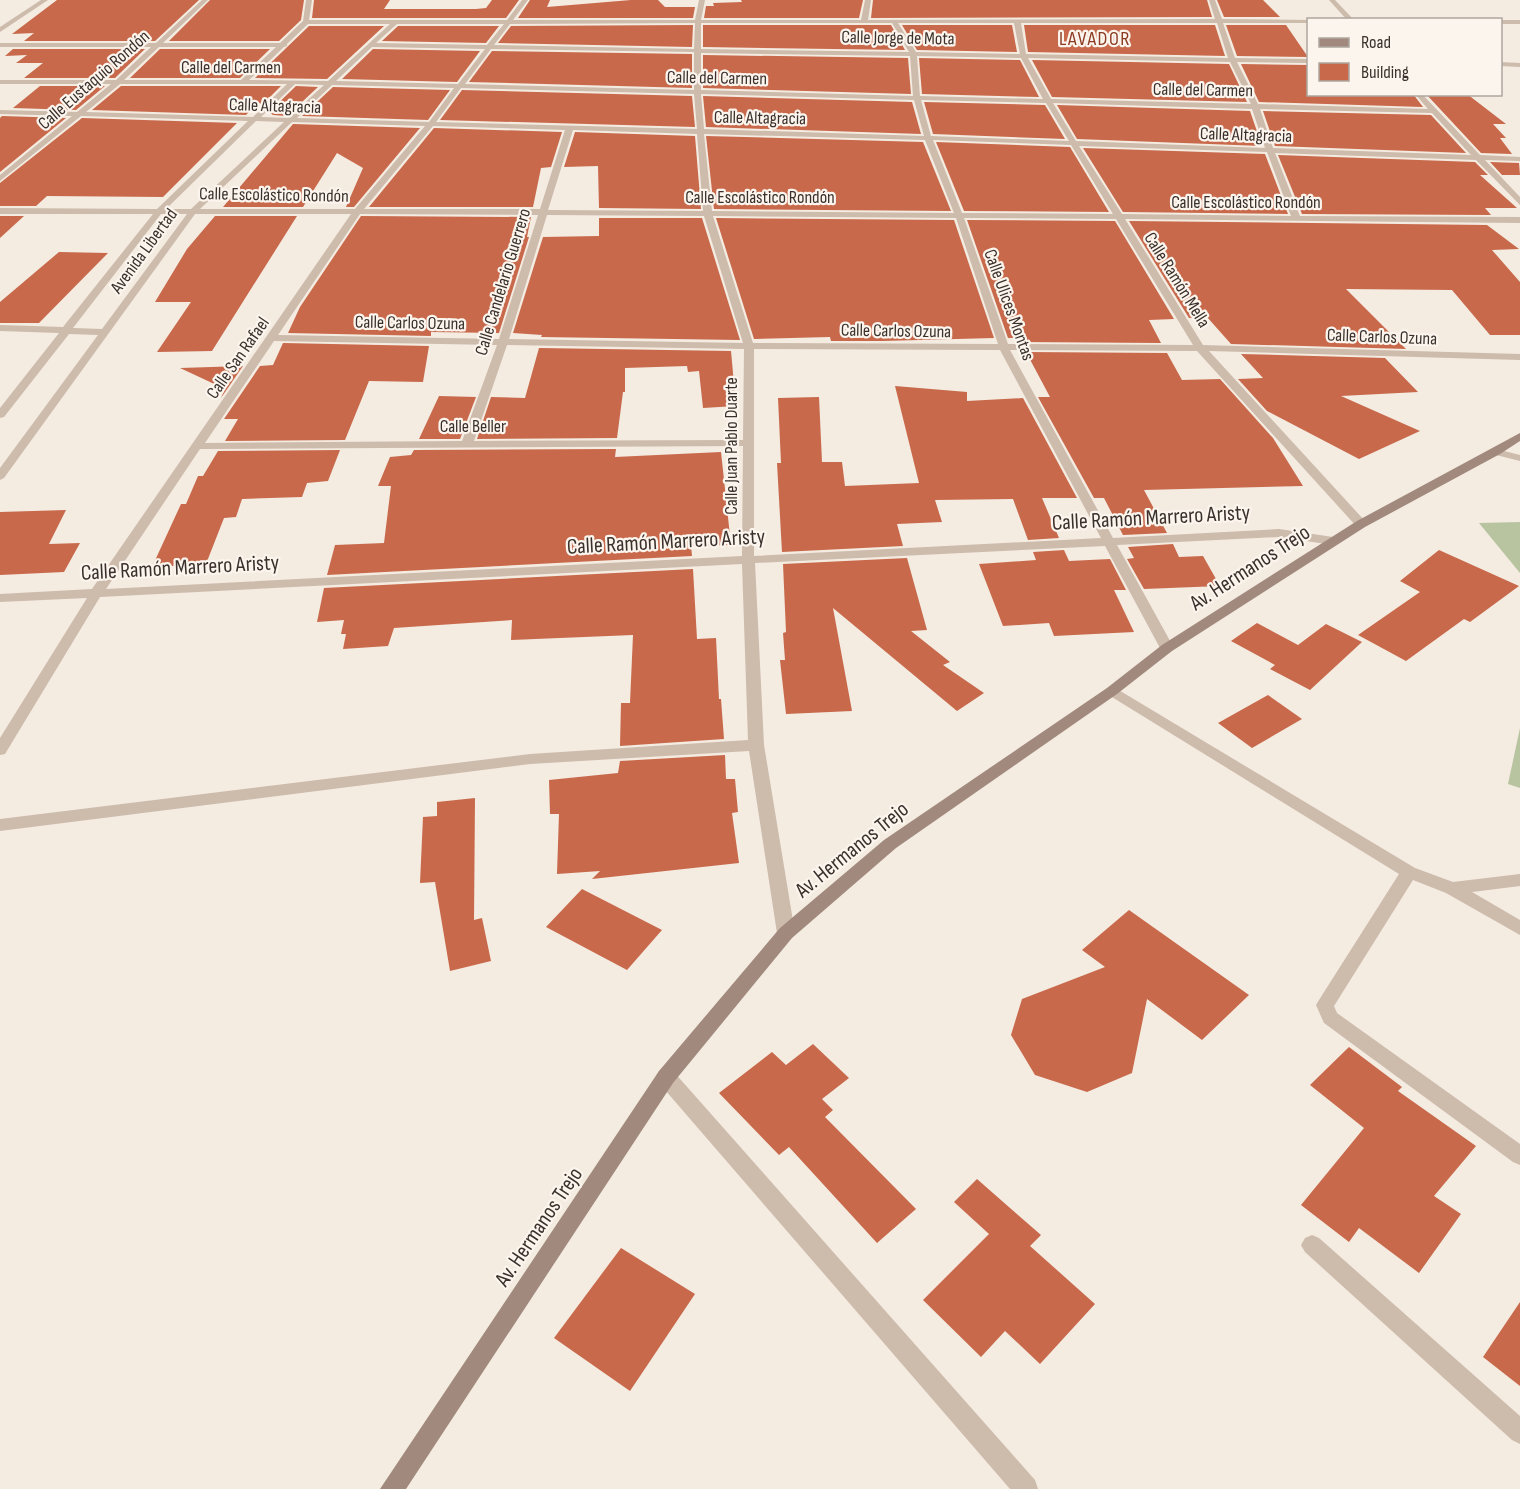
<svg xmlns="http://www.w3.org/2000/svg" width="1520" height="1489" viewBox="0 0 1520 1489" font-family="'Sofia Sans Condensed',sans-serif">
	<style>
		.green { fill: #b8c4a0 }
		.building { fill: #c8694b }
		.lines { fill: none; stroke-linecap: round; stroke-linejoin: round }
		.street { fill: #cdbbac; fill-rule: evenodd }
		.secondary { fill: #a18a7d; fill-rule: evenodd }
		.labels { text-anchor: middle; dominant-baseline: central; stroke-width: 4.5; stroke-linejoin: round; paint-order: stroke }
		.far-street-label { font-size: 18px; fill: #3b302b; stroke: #fbf5ee }
		.far-neighbourhood-label { font-size: 20px; letter-spacing: 1.5px; fill: #8c3b22; stroke: #fbf5ee }
		.street-label { font-size: 22px; fill: #3b302b; stroke: #fbf5ee }
	</style>
	<rect width="100%" height="100%" fill="#f4ebe1"/>
	<g class="green">
		<polygon points="1520,522 1520,573 1479,523"/>
		<polygon points="1520,728 1520,788 1508,784"/>
	</g>
	<g class="building">
		<polygon points="57,0 199,0 155,41 24,41 34,33 12,34"/>
		<polygon points="210,0 304,0 301,20 279,41 169,41"/>
		<polygon points="314,0 390,0 384,9 476,9 486,8 492,0 519,0 506,18 312,18"/>
		<polygon points="530,0 550,0 547,7 631,0 658,0 665,7 695,7 693,18 518,18"/>
		<polygon points="741,0 863,0 859,18 704,18 706,6 714,6 713,3 742,2"/>
		<polygon points="873,0 1207,0 1212,17 871,18"/>
		<polygon points="1217,0 1263,0 1280,17 1224,17"/>
		<polygon points="693,25 692,47 498,43 511,26"/>
		<polygon points="703,25 891,25 905,50 703,47"/>
		<polygon points="902,25 1012,25 1017,52 917,50"/>
		<polygon points="1024,25 1215,25 1225,56 1028,52"/>
		<polygon points="1226,25 1286,25 1308,57 1237,56"/>
		<polygon points="309,26 384,26 327,79 255,78"/>
		<polygon points="398,26 499,26 486,43 382,41"/>
		<polygon points="13,49 145,49 115,78 24,78 43,63 16,63 27,55 5,56"/>
		<polygon points="160,49 270,49 240,78 130,78"/>
		<polygon points="373,49 480,51 457,82 342,79"/>
		<polygon points="492,51 692,54 692,88 469,82"/>
		<polygon points="703,55 908,58 911,94 703,88"/>
		<polygon points="919,58 1020,60 1039,97 922,94"/>
		<polygon points="1032,60 1229,64 1247,102 1052,97"/>
		<polygon points="1241,64 1308,65 1308,94 1413,94 1423,107 1259,102"/>
		<polygon points="40,86 105,86 76,110 13,108"/>
		<polygon points="121,86 281,86 262,105 258,102 246,115 92,110"/>
		<polygon points="296,86 318,87 287,116 273,115 269,112"/>
		<polygon points="333,87 450,90 428,120 302,116"/>
		<polygon points="462,90 692,96 695,127 440,120"/>
		<polygon points="1426,94 1467,94 1506,124 1493,124 1506,138 1500,138 1512,154 1481,153"/>
		<polygon points="703,96 912,102 921,134 706,127"/>
		<polygon points="924,102 1045,105 1065,139 933,134"/>
		<polygon points="1057,105 1250,111 1262,146 1077,139"/>
		<polygon points="1263,111 1431,115 1466,153 1275,146"/>
		<polygon points="2,116 66,118 0,172 0,118"/>
		<polygon points="82,118 237,123 163,197 47,196 36,206 0,206 0,183"/>
		<polygon points="293,124 420,128 354,207 346,207 363,168 337,153 303,207 223,207"/>
		<polygon points="434,128 562,132 551,167 541,168 533,207 369,207"/>
		<polygon points="575,132 695,136 701,209 599,208 598,166 564,167"/>
		<polygon points="706,136 923,142 951,211 714,209"/>
		<polygon points="936,142 1070,147 1109,212 964,211"/>
		<polygon points="1083,148 1265,154 1288,214 1123,212"/>
		<polygon points="1278,155 1475,162 1488,175 1480,175 1517,208 1485,208 1491,215 1302,214"/>
		<polygon points="1490,162 1519,163 1520,175 1502,175"/>
		<polygon points="0,216 24,216 0,238"/>
		<polygon points="215,216 297,216 212,351 157,352 191,302 155,302 187,249"/>
		<polygon points="361,216 531,217 527,237 529,237 499,333 431,332 431,336 288,333 300,307"/>
		<polygon points="599,218 702,218 740,340 541,337 542,335 513,333 543,237 599,236"/>
		<polygon points="716,218 954,220 994,338 882,341 831,341 830,337 754,339"/>
		<polygon points="967,220 1115,221 1174,319 1149,320 1161,343 1021,342 1018,338 1008,338"/>
		<polygon points="1129,221 1487,225 1519,249 1492,250 1520,282 1520,335 1490,335 1452,290 1346,289 1406,349 1231,344 1207,317 1189,318"/>
		<polygon points="59,252 108,253 39,323 0,323 0,302"/>
		<polygon points="283,343 429,346 423,382 369,381 345,440 225,441 238,419 224,419 260,366 273,365"/>
		<polygon points="539,348 731,351 736,406 703,408 699,371 688,372 687,366 625,368 625,392 623,392 617,438 477,439 491,397 525,398"/>
		<polygon points="1026,352 1167,353 1182,380 1220,379 1273,438 1303,486 1144,490 1167,533 1123,535 1104,498 1094,498 1038,397 1050,397"/>
		<polygon points="1241,354 1385,358 1418,392 1341,396 1420,431 1359,459 1267,411 1238,379 1263,378"/>
		<polygon points="243,366 221,398 225,389 180,368"/>
		<polygon points="895,386 967,392 967,401 1023,398 1077,498 1042,498 1059,538 1028,540 1013,499 935,500 942,522 897,524 903,546 782,552 777,463 781,463 778,398 819,397 822,462 842,462 845,486 919,483"/>
		<polygon points="439,396 476,397 460,439 419,439"/>
		<polygon points="616,449 615,457 721,452 731,545 691,546 692,556 327,575 335,545 384,543 391,486 378,486 390,457 411,455 414,450"/>
		<polygon points="340,450 328,481 307,483 302,497 242,499 236,517 224,518 206,564 152,567 181,504 186,504 198,476 203,476 218,451"/>
		<polygon points="66,510 49,544 80,543 64,572 0,575 0,512"/>
		<polygon points="1173,544 1179,557 1203,556 1220,586 1144,589 1127,559 1134,558 1128,547"/>
		<polygon points="1064,550 1069,561 1110,559 1126,590 1114,590 1134,632 1054,636 1049,623 1003,626 979,564 1036,560 1033,552"/>
		<polygon points="1439,550 1519,586 1470,622 1464,619 1406,661 1358,635 1420,592 1400,581"/>
		<polygon points="907,558 927,630 911,631 950,662 943,665 984,693 957,711 833,608 852,711 786,714 780,660 785,660 783,633 786,632 783,564"/>
		<polygon points="693,569 697,639 716,638 719,699 721,699 724,739 620,746 621,703 630,703 633,635 511,640 512,620 394,628 388,646 343,649 346,634 341,634 344,620 317,622 324,588"/>
		<polygon points="1257,623 1298,645 1326,624 1362,642 1310,690 1270,669 1275,665 1231,641"/>
		<polygon points="1268,695 1302,719 1252,748 1218,723"/>
		<polygon points="725,755 726,779 735,779 738,812 732,813 739,863 592,879 600,871 557,874 559,814 550,814 549,780 618,773 620,761"/>
		<polygon points="475,798 474,920 482,918 491,961 450,971 435,882 420,883 423,817 437,816 437,802"/>
		<polygon points="582,889 662,930 627,970 546,927"/>
		<polygon points="1129,910 1249,995 1202,1040 1147,999 1132,1073 1087,1092 1035,1075 1011,1035 1022,999 1105,967 1082,950"/>
		<polygon points="813,1044 849,1078 822,1099 833,1110 825,1117 916,1209 877,1243 789,1147 779,1155 719,1093 772,1052 786,1065"/>
		<polygon points="1349,1047 1402,1087 1398,1091 1476,1146 1434,1196 1461,1214 1419,1273 1359,1228 1349,1242 1301,1205 1364,1128 1310,1085"/>
		<polygon points="977,1179 1041,1235 1030,1246 1095,1304 1040,1364 1005,1331 981,1357 923,1300 989,1234 954,1202"/>
		<polygon points="621,1248 695,1294 630,1391 554,1338"/>
		<polygon points="1520,1302 1520,1386 1483,1357"/>
	</g>
	<g class="lines">
		<g class="street">
			<polygon points="41,0 48,0 0,32 0,27"/>
			<path d="M 202,0 L 208,0 L 163,43 L 280,43 L 303,21 L 306,0 L 312,0 L 309,20 L 507,20 L 522,0 L 528,0 L 513,20 L 695,20 L 699,0 L 705,0 L 701,20 L 861,20 L 865,0 L 871,0 L 868,20 L 1215,19 L 1209,0 L 1215,0 L 1222,19 L 1309,20 L 1308,23 L 1223,23 L 1235,58 L 1308,59 L 1308,63 L 1237,62 L 1258,104 L 1428,109 L 1415,94 L 1422,94 L 1480,155 L 1520,157 L 1520,161 L 1485,160 L 1520,197 L 1520,205 L 1476,160 L 1275,153 L 1300,216 L 1520,217 L 1520,223 L 1125,219 L 1203,345 L 1520,354 L 1520,360 L 1209,351 L 1365,521 L 1367,524 L 1361,528 L 1357,527 L 1197,351 L 1010,350 L 1113,538 L 1279,529 L 1333,537 L 1339,541 L 1333,545 L 1279,537 L 1117,545 L 1174,648 L 1167,652 L 1160,648 L 1105,546 L 755,563 L 764,745 L 795,933 L 792,938 L 786,940 L 780,938 L 777,933 L 749,751 L 530,764 L 0,831 L 0,819 L 530,754 L 748,740 L 742,564 L 100,597 L 5,754 L 0,755 L 0,738 L 87,598 L 0,602 L 0,594 L 92,589 L 351,214 L 195,214 L 4,478 L 0,480 L 0,468 L 98,335 L 69,334 L 4,417 L 0,418 L 0,408 L 59,333 L 0,331 L 0,325 L 63,327 L 153,214 L 0,214 L 0,208 L 157,209 L 248,121 L 81,116 L 0,181 L 0,175 L 72,116 L 0,114 L 0,110 L 77,112 L 111,84 L 0,84 L 0,80 L 116,80 L 151,47 L 0,47 L 0,43 L 156,43 ZM 695,23 L 694,49 L 494,45 L 510,24 ZM 701,23 L 892,23 L 909,52 L 701,49 ZM 898,23 L 1014,23 L 1020,54 L 916,52 ZM 1021,23 L 1217,23 L 1228,58 L 1026,54 ZM 308,24 L 390,24 L 328,81 L 249,80 L 284,47 L 287,46 L 287,44 ZM 397,24 L 504,24 L 487,45 L 376,43 ZM 159,47 L 276,47 L 241,80 L 124,80 ZM 372,47 L 485,49 L 458,84 L 336,81 ZM 491,49 L 694,52 L 694,90 L 465,84 ZM 701,53 L 910,56 L 913,96 L 701,90 ZM 917,56 L 1021,58 L 1043,99 L 920,96 ZM 1028,58 L 1230,62 L 1251,104 L 1051,99 ZM 120,84 L 287,84 L 253,117 L 86,112 ZM 295,84 L 324,85 L 288,118 L 261,117 ZM 332,85 L 454,88 L 429,122 L 297,118 ZM 461,88 L 694,94 L 697,129 L 436,122 ZM 701,94 L 914,100 L 924,136 L 704,129 ZM 921,100 L 1046,103 L 1069,141 L 931,136 ZM 1053,103 L 1252,109 L 1265,148 L 1076,141 ZM 1260,109 L 1432,113 L 1471,155 L 1273,148 ZM 256,121 L 284,122 L 191,209 L 166,209 ZM 292,122 L 425,126 L 355,209 L 200,209 ZM 433,126 L 565,130 L 540,209 L 364,209 ZM 573,130 L 697,134 L 703,211 L 548,210 ZM 704,134 L 925,140 L 954,213 L 712,211 ZM 933,140 L 1071,145 L 1113,214 L 962,213 ZM 1079,146 L 1267,152 L 1291,216 L 1122,214 ZM 161,214 L 187,214 L 102,329 L 73,328 ZM 360,214 L 538,215 L 499,339 L 278,335 ZM 547,215 L 704,216 L 743,343 L 509,339 ZM 713,216 L 956,218 L 998,344 L 753,343 ZM 964,218 L 1116,219 L 1193,345 L 1008,344 ZM 274,341 L 497,345 L 462,441 L 205,443 ZM 507,345 L 744,349 L 743,440 L 474,441 ZM 754,349 L 1000,350 L 1101,538 L 754,556 ZM 743,446 L 742,556 L 106,589 L 200,449 Z"/>
			<polygon points="1329,0 1335,0 1354,20 1347,20"/>
			<rect x="1500" y="20" width="20" height="4"/>
			<polygon points="1500,62 1520,63 1520,67 1500,66"/>
			<polygon points="1496,449 1520,455 1520,461 1492,454 1490,452"/>
			<polygon points="1112,686 1415,868 1453,882 1520,874 1520,886 1472,892 1520,920 1520,935 1446,893 1413,880 1334,1006 1337,1013 1520,1144 1520,1165 1513,1162 1324,1023 1316,1005 1319,1000 1399,874 1107,694 1105,691 1107,688"/>
			<polygon points="666,1069 673,1071 1035,1480 1038,1489 1010,1489 659,1083 656,1077 659,1071"/>
			<polygon points="1312,1235 1319,1238 1520,1416 1520,1444 1512,1440 1305,1252 1301,1245 1305,1238"/>
		</g>
		<polygon class="secondary" points="1520,433 1520,441 1500,454 1365,527 1172,651 1117,694 896,848 792,938 673,1083 406,1489 380,1489 659,1071 780,928 884,840 1107,688 1162,645 1357,521"/>
	</g>
	<g class="labels">
		<g class="far-street-label">
			<text transform="translate(898 38) rotate(1)">Calle Jorge de Mota</text>
			<text x="231" y="67">Calle del Carmen</text>
			<text transform="translate(717 78) rotate(1)">Calle del Carmen</text>
			<text transform="translate(94 80) rotate(-41)">Calle Eustaquio Rondón</text>
			<text transform="translate(1203 90) rotate(1)">Calle del Carmen</text>
			<text transform="translate(275 106) rotate(2)">Calle Altagracia</text>
			<text transform="translate(760 118) rotate(1)">Calle Altagracia</text>
			<text transform="translate(1246 135) rotate(2)">Calle Altagracia</text>
			<text transform="translate(274 195) rotate(1)">Calle Escolástico Rondón</text>
			<text x="760" y="197">Calle Escolástico Rondón</text>
			<text x="1246" y="202">Calle Escolástico Rondón</text>
			<text transform="translate(144 251) rotate(-54)">Avenida Libertad</text>
			<text transform="translate(1177 280) rotate(58)">Calle Ramón Mella</text>
			<text transform="translate(503 282) rotate(-73)">Calle Candelario Guerrero</text>
			<text transform="translate(1009 305) rotate(70)">Calle Ulices Montas</text>
			<text transform="translate(410 323) rotate(1)">Calle Carlos Ozuna</text>
			<text transform="translate(896 331) rotate(1)">Calle Carlos Ozuna</text>
			<text transform="translate(1382 337) rotate(2)">Calle Carlos Ozuna</text>
			<text transform="translate(238 358) rotate(-55)">Calle San Rafael</text>
			<text x="473" y="426">Calle Beller</text>
			<text transform="translate(731 446) rotate(-90)">Calle Juan Pablo Duarte</text>
		</g>
		<g class="far-neighbourhood-label">
			<text x="1095" y="39">LAVADOR</text>
		</g>
		<g class="street-label">
			<text transform="translate(1151 518) rotate(-3)">Calle Ramón Marrero Aristy</text>
			<text transform="translate(666 542) rotate(-3)">Calle Ramón Marrero Aristy</text>
			<text transform="translate(180 568) rotate(-3)">Calle Ramón Marrero Aristy</text>
			<text transform="translate(1250 568) rotate(-33)">Av. Hermanos Trejo</text>
			<text transform="translate(852 850) rotate(-39)">Av. Hermanos Trejo</text>
			<text transform="translate(539 1227) rotate(-56)">Av. Hermanos Trejo</text>
		</g>
	</g>
	<rect x="1307" y="18" width="195" height="78" fill="#fbf5ee" stroke="#aea6a0" stroke-width="1.5"/>
	<rect x="1319" y="38" width="30" height="9" fill="#a18a7d" stroke="#aea6a0" stroke-width="1.5"/>
	<text x="1361" y="48" font-size="18" fill="#3b302b">Road</text>
	<rect x="1319" y="63" width="30" height="18" fill="#c8694b" stroke="#aea6a0" stroke-width="1.5"/>
	<text x="1361" y="78" font-size="18" fill="#3b302b">Building</text>
</svg>
